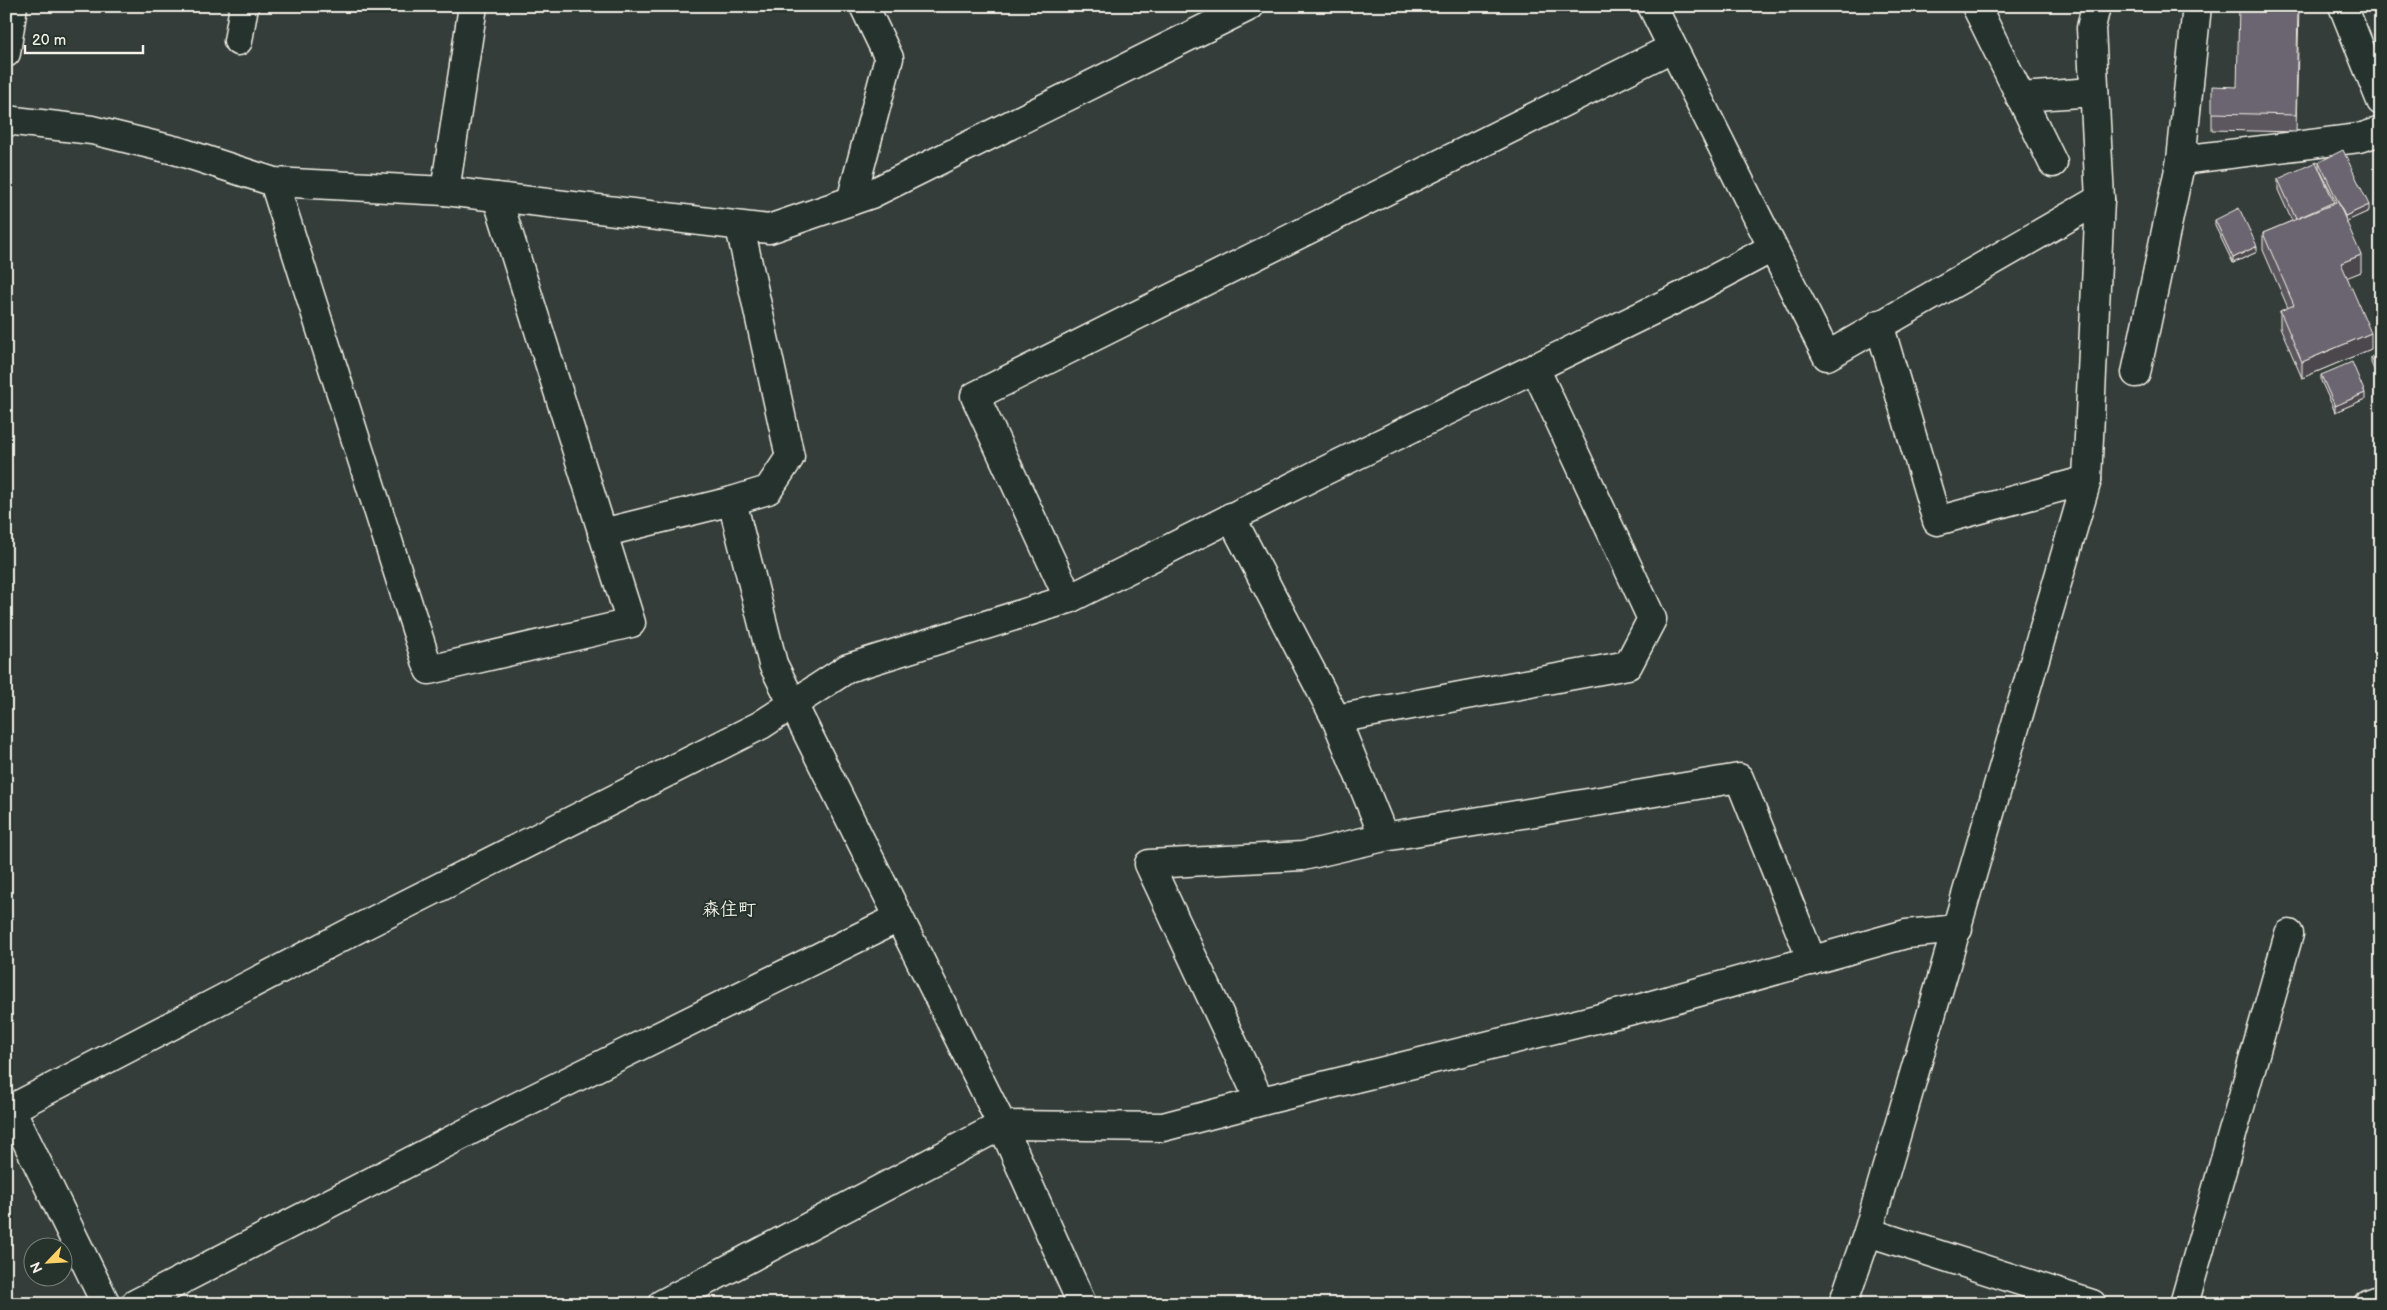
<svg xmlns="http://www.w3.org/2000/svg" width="2387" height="1310" viewBox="0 0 2387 1310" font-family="'Balsamiq Sans','Klee One',sans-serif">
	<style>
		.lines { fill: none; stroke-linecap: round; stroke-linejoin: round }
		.minor-casing { stroke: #f4f1e8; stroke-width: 31 }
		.tertiary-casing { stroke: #f4f1e8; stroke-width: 31 }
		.trunk-casing { stroke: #f4f1e8; stroke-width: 31 }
		.minor { stroke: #26332d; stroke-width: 28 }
		.tertiary { stroke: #26332d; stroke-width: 28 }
		.trunk { stroke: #26332d; stroke-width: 28 }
		.wall { fill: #5c575f; stroke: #f4f1e8 }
		.shaded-wall { fill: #4b474e; stroke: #f4f1e8 }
		.building { fill: #6b656f; stroke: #f4f1e8 }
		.labels { text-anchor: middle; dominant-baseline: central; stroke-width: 4; stroke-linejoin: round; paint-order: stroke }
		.neighbourhood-label { font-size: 18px; font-weight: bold; fill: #f4f1e8; stroke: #26332d }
	</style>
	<rect width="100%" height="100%" fill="#343d3a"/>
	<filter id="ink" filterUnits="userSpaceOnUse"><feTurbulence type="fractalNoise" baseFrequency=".02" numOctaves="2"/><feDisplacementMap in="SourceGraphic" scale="10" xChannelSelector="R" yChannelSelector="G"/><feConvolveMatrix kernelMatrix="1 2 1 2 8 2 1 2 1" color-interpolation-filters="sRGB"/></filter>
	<g filter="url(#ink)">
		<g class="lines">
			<defs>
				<g id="minor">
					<polyline points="1652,6 1827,356 2100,199"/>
					<polyline points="1976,6 2053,163"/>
					<polyline points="238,41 244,6"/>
					<polyline points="6,53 13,6"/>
					<polyline points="2020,97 2094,92"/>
					<polyline points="6,120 92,130 178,151 274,182 445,191 769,229 871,194 1250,6"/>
					<polyline points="2181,160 2359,138 2381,131"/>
					<polyline points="274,182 429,670 631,623 497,197"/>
					<polyline points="445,191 473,6"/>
					<polyline points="851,201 889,58 864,6"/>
					<polyline points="740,227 790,457 768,490 732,501 773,664 1002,1125 1082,1304"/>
					<polyline points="1879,324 1937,521 2087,480"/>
					<polyline points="2136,373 2181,160 2197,6"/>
					<polyline points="1231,517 1336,719"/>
					<polyline points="602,533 732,501"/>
					<polyline points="1069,599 975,396 1672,48"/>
					<polyline points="1384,837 1336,719 1628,665 1652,619 1535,368"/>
					<polyline points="1260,1101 1149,864 1303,856 1384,837 1739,778 1812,961"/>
					<polyline points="1868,1232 2092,1304"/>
					<polyline points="106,1304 11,1109 355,930 761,725 848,668 1069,599 1318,474 1684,295 1772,248"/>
					<polyline points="135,1304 508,1111 898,918"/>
					<polyline points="662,1304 1002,1125 1163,1127 1270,1099 1645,1007 1906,934 1958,929"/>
					<polyline points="2184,1304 2289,934"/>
					<polyline points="2368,1304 2381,1299"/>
				</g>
				<polyline id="tertiary" points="1843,1304 1868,1232 2087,480 2100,199 2091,28 2096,6"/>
				<polyline id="trunk" points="2343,6 2381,101"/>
			</defs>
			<use href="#minor" class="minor-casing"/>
			<use href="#tertiary" class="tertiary-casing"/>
			<use href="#trunk" class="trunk-casing"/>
			<use href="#minor" class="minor"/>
			<use href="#tertiary" class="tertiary"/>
			<use href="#trunk" class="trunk"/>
		</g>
		<g class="wall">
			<polygon points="2299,6 2296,132 2212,130 2212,113 2237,87"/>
			<polygon points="2319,162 2369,211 2346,221 2361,272 2347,277 2371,349 2302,378 2280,327 2280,311 2288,308 2263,250 2263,233 2292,221 2278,190 2278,179 2334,203 2336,202 2319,168"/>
			<polygon points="2215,220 2257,252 2233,263 2215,226"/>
			<polygon points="2381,352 2381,384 2371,363 2371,357"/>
			<polygon points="2321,375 2365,399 2335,412 2321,381"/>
		</g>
		<g class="shaded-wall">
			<polygon points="2369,205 2369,211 2345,222 2345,216"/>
			<polygon points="2257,246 2257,252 2233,263 2233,258"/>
			<polygon points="2361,255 2361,272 2341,280 2341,263"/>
			<polygon points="2371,333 2371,349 2302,378 2302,362"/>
			<polygon points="2365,393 2365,399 2335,412 2335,406"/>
		</g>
		<g class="building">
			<polygon points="2239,6 2298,6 2296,115 2212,113 2212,86 2237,87"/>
			<polygon points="2343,150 2369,205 2345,216 2319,162"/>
			<polygon points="2316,162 2334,202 2296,219 2278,179"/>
			<polygon points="2338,202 2361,255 2341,263 2371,333 2302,362 2280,311 2294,305 2263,233"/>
			<polygon points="2239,208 2257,246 2233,258 2215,220"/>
			<polygon points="2381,352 2381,378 2371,357"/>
			<polygon points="2352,362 2365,393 2335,406 2321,375"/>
		</g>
	</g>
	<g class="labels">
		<g class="neighbourhood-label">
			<text x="729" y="909">森住町</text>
		</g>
	</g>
	<rect width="2387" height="1310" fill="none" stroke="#26332d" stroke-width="25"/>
	<rect x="12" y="12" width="2362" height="1285" fill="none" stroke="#f4f1e8" stroke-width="2" filter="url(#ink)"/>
	<g transform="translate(48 1262) rotate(245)"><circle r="24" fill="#26332d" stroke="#787f78"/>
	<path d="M0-4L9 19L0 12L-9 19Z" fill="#ffd166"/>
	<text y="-8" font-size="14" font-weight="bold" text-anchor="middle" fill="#f4f1e8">N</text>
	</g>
	<path d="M25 45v8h118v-8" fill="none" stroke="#f4f1e8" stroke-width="2.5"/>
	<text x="32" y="45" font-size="15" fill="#f4f1e8" stroke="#26332d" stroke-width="4" paint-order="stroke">20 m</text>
</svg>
